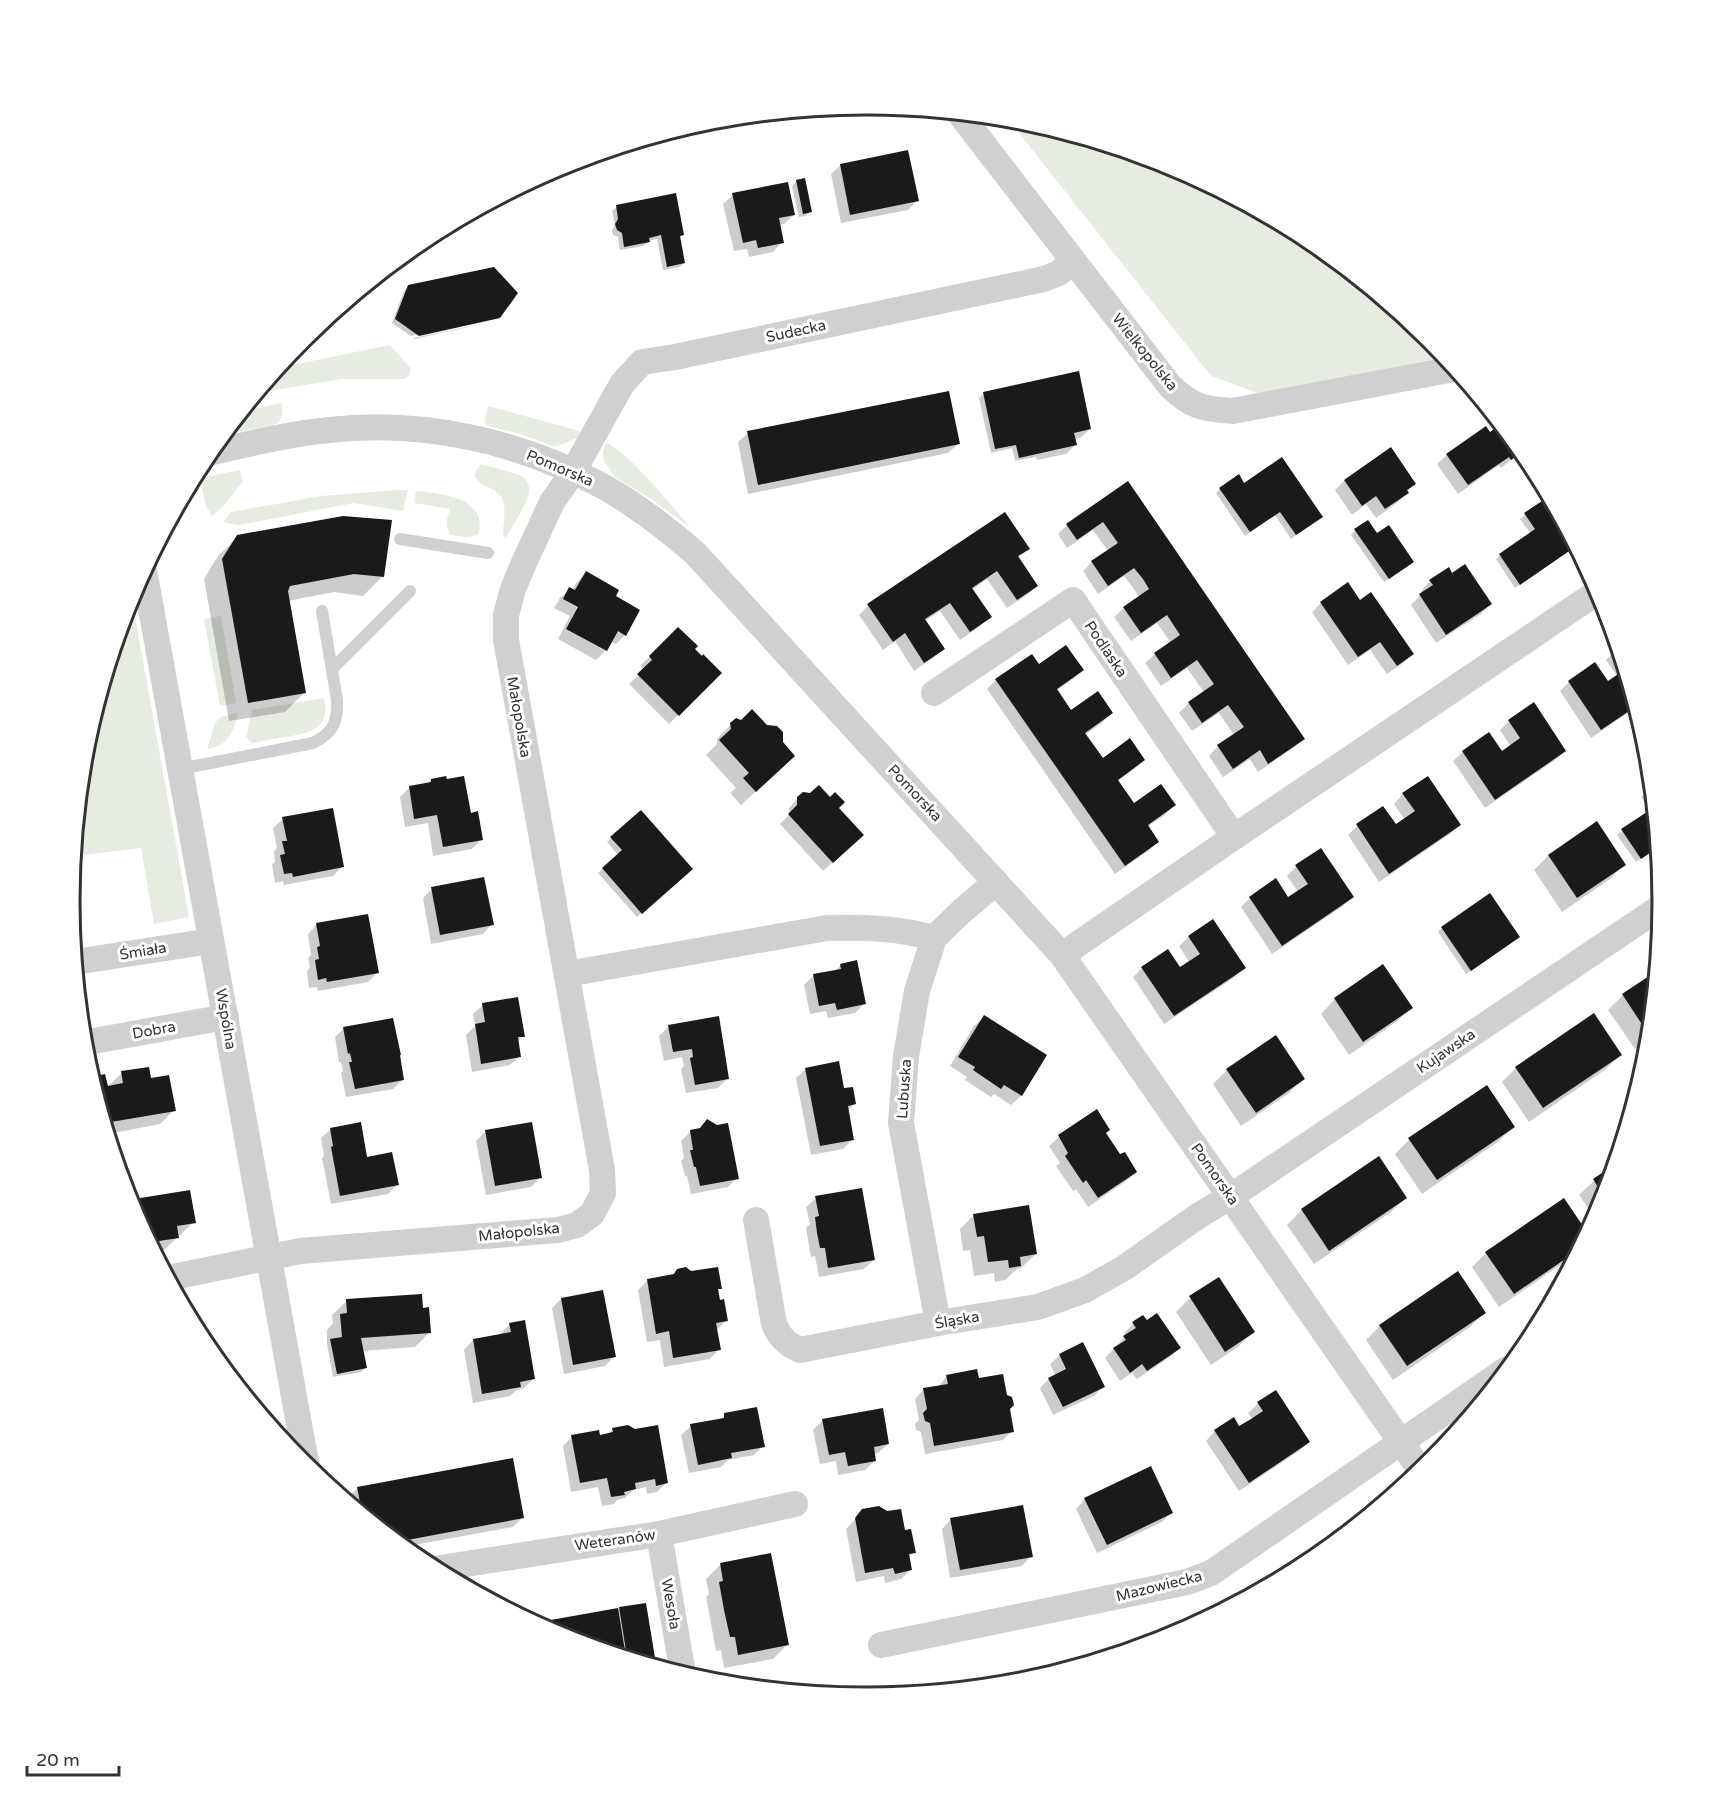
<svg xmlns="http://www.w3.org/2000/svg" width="1731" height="1802" viewBox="0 0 1731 1802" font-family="'Varela Round',sans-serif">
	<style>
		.green { fill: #e6ecdf }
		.shadow { fill: #0003 }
		.building { fill: #1a1a1a }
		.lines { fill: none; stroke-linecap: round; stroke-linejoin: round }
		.lane { stroke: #d0d0d0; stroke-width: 12 }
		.street { stroke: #d0d0d0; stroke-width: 26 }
		.labels { text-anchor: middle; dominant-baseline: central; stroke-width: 6; stroke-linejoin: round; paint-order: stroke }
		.street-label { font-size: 15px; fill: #333; stroke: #fff }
		.rim { fill: none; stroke: #333; stroke-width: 3 }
	</style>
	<rect width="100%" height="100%" fill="#fff"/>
	<g class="green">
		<polygon points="1008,119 1021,120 1171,165 1308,239 1429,338 1444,357 1263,395 1211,376"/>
		<polygon points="390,345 411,369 409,375 405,379 341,379 257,393 277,368"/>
		<path d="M 282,403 C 283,414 283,419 274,425 L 222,435 L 242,411 Z"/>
		<polygon points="488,406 580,431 578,437 561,445 553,446 520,434 488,426 484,422"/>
		<path d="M 605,443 C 626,448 674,509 691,528 L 651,499 L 615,477 L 604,461 L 603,454 Z"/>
		<path d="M 481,464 L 520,475 C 525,478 530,484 529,491 C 529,501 511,528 506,538 L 503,535 C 503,518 511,497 490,488 C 483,485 479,484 475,476 L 476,471 Z"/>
		<polygon points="240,470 243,481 225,504 212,516 206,506 200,478"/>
		<polygon points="399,490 408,490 403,511 354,503 239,525 223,522 231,512 321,496"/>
		<path d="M 416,491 C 441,494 486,496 479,533 C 471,540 461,536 451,535 C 444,526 447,519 450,509 L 414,503 Z"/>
		<polygon points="131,594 189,917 154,924 141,848 73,856 84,745"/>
		<polygon points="221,616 236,703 220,706 204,619"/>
		<path d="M 324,698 C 331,729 309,733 285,737 C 274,739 263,741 252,743 L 246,737 L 252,710 Z"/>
		<path d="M 238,713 C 234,731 228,747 207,749 C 217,724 209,717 238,713 Z"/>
	</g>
	<g class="shadow">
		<polygon points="841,165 917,201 908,210 841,223 831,174"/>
		<polygon points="797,181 810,211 806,216 799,217 792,186"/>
		<polygon points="733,195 794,215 784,224 779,225 782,242 773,252 749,257 747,249 734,251 723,204"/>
		<polygon points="617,207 683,234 679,238 684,263 680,267 663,270 657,239 648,241 644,246 620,250 618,237 613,235 612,230 615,225 612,211"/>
		<polygon points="409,287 499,317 411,336 412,337 392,323 404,291"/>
		<polygon points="496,321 414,339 413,338"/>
		<polygon points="984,393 1090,429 1080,438 1074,439 1075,445 1066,454 1037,460 1036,457 1015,461 1012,448 991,453 979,398"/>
		<polygon points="1486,428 1490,434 1519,453 1501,468 1499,465 1458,494 1437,464 1447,455"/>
		<polygon points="748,433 958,444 948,453 748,494 738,442"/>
		<polygon points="1390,449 1414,484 1398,502 1376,518 1366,504 1352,515 1335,490 1344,481"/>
		<polygon points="1128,483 1303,738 1293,748 1258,772 1250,759 1223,777 1209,756 1218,746 1234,735 1219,713 1192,731 1179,713 1189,703 1204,692 1187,668 1161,686 1145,663 1155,654 1171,643 1157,623 1131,641 1114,617 1124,608 1139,597 1134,589 1124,576 1098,594 1083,571 1092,562 1108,551 1093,530 1067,548 1058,534 1067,525"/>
		<polygon points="1244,485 1317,521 1291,539 1275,515 1245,536 1216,493 1220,489"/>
		<polygon points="1549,498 1575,546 1515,588 1496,559 1531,534 1520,519"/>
		<polygon points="1355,531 1376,535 1408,566 1384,582 1351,535"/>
		<polygon points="238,537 382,577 363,596 334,592 288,601 304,693 285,712 229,721 204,579 218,556"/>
		<polygon points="1028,549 1018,558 1036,586 1027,595 1007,608 987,579 972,590 990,617 980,626 960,640 940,611 925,621 943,649 933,658 914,671 895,641 883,650 859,615 868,606"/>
		<polygon points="586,573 614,597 625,635 616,644 610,642 605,651 596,660 558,639 570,616 554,608 560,598 570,589 572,590 577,582"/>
		<polygon points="1452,575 1490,604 1481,614 1436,643 1411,605 1423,593 1421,591 1430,581"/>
		<polygon points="1360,602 1412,654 1403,663 1387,674 1370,650 1348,665 1312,612 1321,603"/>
		<polygon points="678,629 693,649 720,673 669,724 629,684 644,670 640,666"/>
		<polygon points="1618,649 1635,708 1591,738 1560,691 1569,682 1608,683 1617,676 1606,660"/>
		<polygon points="1039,666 1082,670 1073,679 1056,691 1071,712 1111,713 1102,723 1085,735 1102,760 1143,760 1134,769 1117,781 1133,805 1174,805 1165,815 1147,827 1157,842 1148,851 1115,874 987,689 996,680"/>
		<polygon points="1509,721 1565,751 1555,760 1485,808 1453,761 1463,752 1488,734 1501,753 1511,747 1500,730"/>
		<polygon points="731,724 779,770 741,805 730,793 736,788 706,755 717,744 717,739"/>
		<polygon points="431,780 469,814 481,840 472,849 433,856 428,823 405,827 400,797 410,787 428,784"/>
		<polygon points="1651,787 1657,848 1636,862 1617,835 1650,811 1641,797"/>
		<polygon points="1403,794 1459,824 1450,834 1379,882 1348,835 1357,826 1395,826 1405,820 1394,804"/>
		<polygon points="798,798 838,808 853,844 823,871 780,824 789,815 789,808"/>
		<polygon points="641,812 687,873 637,917 598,873 618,855 607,842"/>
		<polygon points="283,819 342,867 333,876 284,885 283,881 275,883 272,865 275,862 274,852 277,848 273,828"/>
		<polygon points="1596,823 1624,864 1610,879 1562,912 1534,870 1548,856"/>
		<polygon points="1320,850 1352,897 1343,906 1272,954 1241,907 1250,898 1288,899 1298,892 1287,876 1296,867"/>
		<polygon points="432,889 492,924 483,934 431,944 423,898"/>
		<polygon points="1212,921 1244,967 1235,977 1164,1024 1133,977 1142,968 1180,969 1190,963 1179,946 1189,937"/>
		<polygon points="317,924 377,973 368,982 318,991 317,987 309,988 307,971 310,967 308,958 311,955 308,934"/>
		<polygon points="1442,928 1514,941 1466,974 1438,932"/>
		<polygon points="841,965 864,1004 855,1013 828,1018 826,1011 810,1014 804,985 813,976 834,972"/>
		<polygon points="1383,966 1411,1008 1396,1022 1349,1055 1321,1014 1335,999"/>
		<polygon points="1655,974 1648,1040 1635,1049 1608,1010 1623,995"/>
		<polygon points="483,1005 523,1036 517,1042 520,1056 510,1065 472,1072 466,1035 475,1026 473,1014"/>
		<polygon points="984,1017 1045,1055 1021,1096 1011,1105 994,1094 991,1097 965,1080 967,1077 950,1066 974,1026"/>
		<polygon points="717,1018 728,1078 718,1088 686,1093 681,1069 684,1066 682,1057 664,1061 659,1036 668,1027"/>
		<polygon points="344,1028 403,1079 393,1089 346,1097 341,1073 343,1071 341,1062 339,1062 335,1037"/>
		<polygon points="1620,1055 1606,1069 1529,1122 1502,1082 1516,1068"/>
		<polygon points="806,1069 843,1090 855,1104 847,1111 853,1139 843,1149 811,1155 796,1078"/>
		<polygon points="1227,1070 1303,1079 1289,1093 1241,1126 1213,1084"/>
		<polygon points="122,1073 150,1080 174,1110 160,1124 108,1134 91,1078 106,1088"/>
		<polygon points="1097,1111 1104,1134 1120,1156 1136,1172 1126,1181 1088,1207 1076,1189 1073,1191 1056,1166 1060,1163 1049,1146 1059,1137"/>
		<polygon points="1513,1127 1499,1141 1422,1194 1395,1154 1409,1140"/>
		<polygon points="331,1129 397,1185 388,1194 331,1204 322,1158 324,1156 321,1138"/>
		<polygon points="698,1130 737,1178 728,1187 691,1194 687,1176 685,1176 681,1161 684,1158 681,1141 690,1132"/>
		<polygon points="486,1131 540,1178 531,1187 486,1195 476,1141"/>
		<polygon points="1379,1158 1406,1198 1391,1212 1314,1264 1287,1225 1302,1210"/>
		<polygon points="1613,1168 1601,1206 1595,1218 1579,1195 1594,1181"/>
		<polygon points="189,1191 194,1222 163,1251 155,1253 128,1202"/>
		<polygon points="816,1198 874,1259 864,1269 819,1277 815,1256 811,1257 806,1228 810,1224 806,1207"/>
		<polygon points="1564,1200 1586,1234 1575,1255 1499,1307 1472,1267 1486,1253"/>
		<polygon points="974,1215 1036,1254 1021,1268 1017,1269 1005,1280 995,1282 994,1273 974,1276 970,1250 963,1251 960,1229"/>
		<polygon points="677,1270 720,1288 717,1292 726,1320 717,1330 719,1349 710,1359 664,1367 660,1340 647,1342 638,1290 647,1281 671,1276"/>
		<polygon points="1190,1298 1253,1332 1239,1346 1211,1365 1176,1312"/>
		<polygon points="561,1299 614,1357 605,1366 564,1374 552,1308"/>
		<polygon points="347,1301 422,1310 429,1333 415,1347 362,1351 366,1367 361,1372 333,1377 327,1344 327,1330 333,1323 332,1315"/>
		<polygon points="1484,1313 1470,1327 1393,1380 1366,1340 1380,1326"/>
		<polygon points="510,1324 533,1379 524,1388 517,1390 510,1396 473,1403 464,1350 473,1340 501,1336 500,1334"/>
		<polygon points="1133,1324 1179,1348 1170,1357 1137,1379 1132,1373 1120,1381 1105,1358 1126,1336 1124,1333"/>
		<polygon points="1060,1355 1103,1386 1094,1396 1053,1415 1040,1388 1049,1379 1056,1376 1050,1364"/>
		<polygon points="947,1376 978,1380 1008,1409 1012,1431 1003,1440 925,1454 921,1432 916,1430 915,1424 919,1420 915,1399 924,1389 938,1387"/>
		<polygon points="1275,1392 1308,1442 1299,1451 1239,1491 1206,1441 1215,1431 1239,1428 1253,1419 1248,1413 1258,1404"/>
		<polygon points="725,1415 763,1446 754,1455 728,1460 721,1467 689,1473 681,1435 691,1426 719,1421"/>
		<polygon points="823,1420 888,1444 878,1453 873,1454 875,1461 865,1470 838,1475 836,1461 820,1464 813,1430"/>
		<polygon points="613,1429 666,1483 657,1492 647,1494 646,1487 633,1490 625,1498 617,1500 614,1504 602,1506 598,1487 571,1492 563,1446 572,1437 607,1435"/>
		<polygon points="358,1488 522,1518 513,1527 403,1547 350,1503 348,1497"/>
		<polygon points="1085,1499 1171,1513 1162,1522 1097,1553 1076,1509"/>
		<polygon points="863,1511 904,1532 914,1552 908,1558 910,1570 901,1579 885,1583 884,1576 856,1582 846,1529"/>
		<polygon points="951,1519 1031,1556 1022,1566 950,1578 942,1529"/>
		<polygon points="720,1565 787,1645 773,1659 724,1668 721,1650 716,1651 706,1597 709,1594 706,1579"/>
		<polygon points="644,1605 654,1663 653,1665 560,1637 535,1623"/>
		<polygon points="1049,1669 1050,1673 1023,1682 1032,1672"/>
	</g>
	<g class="building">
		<polygon points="908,150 919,201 850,215 840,164"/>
		<polygon points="805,178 812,212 803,214 796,180"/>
		<polygon points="788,182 795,215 779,218 784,243 758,248 756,240 743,243 732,193"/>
		<polygon points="676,193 684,235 680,236 685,263 667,267 661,235 649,238 650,242 624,247 622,233 617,230 615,224 618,219 616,205"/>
		<polygon points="494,267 518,293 500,318 419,336 395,319 408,285"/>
		<polygon points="1079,371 1091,429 1074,433 1077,445 1019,458 1016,445 995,449 983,392"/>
		<polygon points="949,391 960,444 758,485 747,431"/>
		<polygon points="1500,425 1521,453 1511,460 1509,457 1468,485 1446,454 1486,426 1490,432"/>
		<polygon points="1391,447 1416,484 1407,490 1409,493 1385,509 1376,496 1362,506 1344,480"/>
		<polygon points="1282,457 1323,517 1296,535 1280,512 1250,532 1219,488 1239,474 1244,483"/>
		<polygon points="1128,481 1305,739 1268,764 1260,750 1233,769 1217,745 1244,727 1228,705 1202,723 1188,702 1214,684 1197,660 1171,678 1163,666 1154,653 1180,635 1167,615 1141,633 1123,607 1149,589 1143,579 1134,568 1108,586 1091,561 1118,543 1103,522 1077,540 1066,524"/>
		<polygon points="1548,497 1575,547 1520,585 1499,554 1535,529 1524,513"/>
		<polygon points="1005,512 1030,549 1018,556 1038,586 1017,600 997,571 972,588 992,617 970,632 950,603 925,619 945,649 924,663 905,633 893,642 867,604"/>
		<polygon points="343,516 392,520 384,577 354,574 290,586 288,591 306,693 248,703 222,559 237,535"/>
		<polygon points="1368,520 1377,533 1389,525 1414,562 1389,579 1354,529"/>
		<polygon points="1465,564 1492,604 1446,635 1419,594 1433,585 1429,580 1449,567 1452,573"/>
		<polygon points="586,571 619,590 616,596 640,610 626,636 618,631 607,651 566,629 578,607 563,599 569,587 575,590"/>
		<polygon points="1348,582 1360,600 1371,592 1414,654 1397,666 1380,642 1358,657 1320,602"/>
		<polygon points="678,627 698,646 695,649 702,656 703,654 722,673 679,716 637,674 652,660 649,656"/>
		<polygon points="1066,645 1084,670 1057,689 1071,710 1098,691 1113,713 1085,733 1103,758 1130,738 1145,760 1118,780 1134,803 1161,784 1176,805 1148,825 1159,842 1125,866 995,679 1032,654 1039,664"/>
		<polygon points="1595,662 1608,681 1624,670 1635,707 1601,730 1568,681"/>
		<polygon points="1534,702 1566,751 1495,800 1462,751 1489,732 1502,751 1520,738 1508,720"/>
		<polygon points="752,709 767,725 777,726 783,732 783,742 795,756 756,792 743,778 749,773 719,740 731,729 730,723 736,718 741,720"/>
		<polygon points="446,776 447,779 464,776 471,813 478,811 483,840 443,847 437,815 414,819 409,786 431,782 431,779"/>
		<polygon points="1428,776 1461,825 1389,874 1356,824 1383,806 1396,824 1415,811 1402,793"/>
		<polygon points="819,785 830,797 835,792 845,802 839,808 864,835 833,863 788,814 797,805 797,797 803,792 810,793"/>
		<polygon points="333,808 344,867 293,877 292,873 284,874 280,855 285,854 282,841 287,841 282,817"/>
		<polygon points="1653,808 1657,848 1641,859 1621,829"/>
		<polygon points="641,810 693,869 642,914 602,868 622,850 610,837"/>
		<polygon points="1597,821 1626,865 1577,898 1548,855"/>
		<polygon points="1321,848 1354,897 1282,946 1249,897 1276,878 1288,897 1308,884 1295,865"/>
		<polygon points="484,877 494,925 440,935 431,887"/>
		<polygon points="1490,893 1520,937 1471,971 1441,927"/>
		<polygon points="368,914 379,973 327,982 326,978 318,980 315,960 319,959 317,947 320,946 316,923"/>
		<polygon points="1213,919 1246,968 1174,1016 1141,967 1168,949 1180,967 1200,954 1188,936"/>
		<polygon points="857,960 866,1004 837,1010 835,1003 819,1006 813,974 841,969 840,964"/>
		<polygon points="1383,964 1413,1008 1363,1042 1334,998"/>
		<polygon points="1655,972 1652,1000 1649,1035 1622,994"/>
		<polygon points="518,997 525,1037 518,1037 521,1057 481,1064 475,1024 485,1022 482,1003"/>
		<polygon points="1594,1013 1622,1055 1543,1108 1515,1067"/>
		<polygon points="984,1015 1047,1055 1022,1096 1004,1085 1001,1089 973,1070 975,1067 958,1057"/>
		<polygon points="719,1016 729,1079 695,1085 690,1058 693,1057 692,1049 673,1052 668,1025"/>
		<polygon points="393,1018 401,1055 400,1055 404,1080 355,1089 349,1062 352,1062 350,1053 348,1054 343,1027"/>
		<polygon points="1276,1035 1305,1079 1256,1113 1226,1069"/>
		<polygon points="839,1061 844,1088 853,1087 856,1104 848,1106 854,1140 820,1146 805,1068"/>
		<polygon points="149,1067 151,1078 169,1075 176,1111 105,1123 90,1077 105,1074 108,1086 123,1083 121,1071"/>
		<polygon points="1487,1085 1515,1127 1437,1180 1408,1138"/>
		<polygon points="1097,1109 1110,1130 1106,1133 1120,1154 1125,1152 1137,1172 1098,1198 1086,1180 1083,1183 1065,1156 1068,1153 1058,1135"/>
		<polygon points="707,1119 717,1125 728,1123 739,1179 700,1186 696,1167 694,1167 690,1150 693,1150 690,1130 700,1128"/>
		<polygon points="361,1122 367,1157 392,1152 399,1185 340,1196 331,1147 333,1146 330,1128"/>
		<polygon points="532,1122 542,1178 495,1186 485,1130"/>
		<polygon points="1379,1156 1407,1198 1329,1251 1301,1209"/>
		<polygon points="1614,1165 1606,1191 1604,1197 1593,1179"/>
		<polygon points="862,1188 875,1260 828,1268 825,1248 820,1248 817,1233 815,1217 819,1216 815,1196"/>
		<polygon points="190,1190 196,1223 177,1226 179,1238 152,1242 150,1230 143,1232 128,1200"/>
		<polygon points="1564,1198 1587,1232 1577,1251 1514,1294 1485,1252"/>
		<polygon points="1029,1205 1037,1254 1020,1257 1021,1266 1009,1268 1008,1260 988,1262 984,1236 977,1237 973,1214"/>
		<polygon points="686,1267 691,1271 718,1267 722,1289 718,1289 720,1300 724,1299 728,1321 716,1323 721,1350 673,1358 669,1331 656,1334 647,1279 674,1274 677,1269"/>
		<polygon points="1458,1271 1486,1313 1407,1366 1379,1325"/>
		<polygon points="1219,1277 1255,1332 1225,1352 1189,1296"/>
		<polygon points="603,1290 616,1357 573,1365 561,1298"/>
		<polygon points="422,1294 423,1308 429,1307 431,1333 361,1338 367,1368 337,1374 330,1339 342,1337 340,1314 347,1313 346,1299"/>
		<polygon points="1157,1313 1181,1348 1147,1371 1142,1364 1130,1373 1113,1348 1126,1340 1123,1336 1136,1328 1132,1322 1143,1315 1147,1320"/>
		<polygon points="525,1320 535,1379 520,1382 521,1387 482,1394 473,1339 511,1332 509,1323"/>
		<polygon points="1083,1342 1105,1387 1063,1407 1048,1378 1066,1369 1059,1354"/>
		<polygon points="977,1369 979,1378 1003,1374 1007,1395 1012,1397 1014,1405 1010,1409 1014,1432 934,1446 930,1423 925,1421 923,1413 927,1409 923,1388 948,1384 946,1375"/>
		<polygon points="1276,1390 1310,1442 1249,1483 1214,1430 1234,1417 1239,1426 1251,1419 1263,1411 1257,1402"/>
		<polygon points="757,1407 765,1447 731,1453 732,1458 698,1465 690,1424 724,1418 724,1413"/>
		<polygon points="883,1408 889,1444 874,1447 876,1461 848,1466 845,1452 829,1455 822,1419"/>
		<polygon points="628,1425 635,1429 658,1425 668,1483 656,1486 655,1479 635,1483 636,1489 624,1492 625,1495 611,1497 607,1478 580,1483 571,1435 599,1430 600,1435 613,1432 612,1428"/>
		<polygon points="513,1458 524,1518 397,1542 362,1513 357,1487"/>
		<polygon points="1151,1466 1173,1513 1107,1545 1084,1498"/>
		<polygon points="1023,1505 1033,1557 960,1570 950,1518"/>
		<polygon points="879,1506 887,1511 901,1509 905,1530 911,1529 916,1553 909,1554 912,1570 895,1574 893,1568 865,1573 855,1518 862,1509"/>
		<polygon points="771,1553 789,1645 738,1655 735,1637 730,1637 724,1610 719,1582 723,1581 720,1563"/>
		<polygon points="646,1603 656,1664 652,1664 627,1657 619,1607"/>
		<polygon points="618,1608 626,1657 560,1637 534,1623"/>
		<polygon points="1051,1667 1051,1673 1032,1679 1031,1671"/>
		<polygon points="799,1683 801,1691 772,1688"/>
	</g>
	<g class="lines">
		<g class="lane">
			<polyline points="400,539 488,553"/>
			<polyline points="332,669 410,591"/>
			<path d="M 180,769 L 313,743 C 333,733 338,722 337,700 L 322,611"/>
		</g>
		<g class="street">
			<path d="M 960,114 L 1170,386 C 1192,407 1203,409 1233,411 L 1454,369"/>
			<path d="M 208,453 C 248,444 288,434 329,430 C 424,419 523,442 606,488 C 638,506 667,529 695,553 L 1062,955 L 1421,1471"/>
			<polyline points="144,570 307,1468"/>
			<polyline points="934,693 1073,600 1234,837"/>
			<polyline points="1062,955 1234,837 1599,591"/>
			<polyline points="75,962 211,941"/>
			<path d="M 567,974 L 827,928 C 866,927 897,928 934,938"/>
			<polyline points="83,1043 226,1017"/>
			<path d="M 756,1220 L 774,1324 C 780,1338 787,1344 800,1350 L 938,1323 L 1038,1307 L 1085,1290 L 1124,1268 L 1198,1216 L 1230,1197 L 1662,906"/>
			<polyline points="168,1278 300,1251 558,1230 577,1225 592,1214 603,1193 602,1170 506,640 506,615 513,589 523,565 552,502 573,472 622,384 642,362 675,357 1044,279 1059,273 1073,261"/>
			<polyline points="938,1323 901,1123 906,1056 917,991 934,938 962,911 996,882"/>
			<polyline points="659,1534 683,1674"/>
			<polyline points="434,1569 659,1534 795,1504"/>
			<polyline points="881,1645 1187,1582 1211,1573 1507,1369"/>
		</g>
	</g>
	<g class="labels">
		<g class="street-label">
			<text transform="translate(796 331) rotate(-12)">Sudecka</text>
			<text transform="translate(1145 352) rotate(51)">Wielkopolska</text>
			<text transform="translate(560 468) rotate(23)">Pomorska</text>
			<text transform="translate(1106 649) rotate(56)">Podlaska</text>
			<text transform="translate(519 717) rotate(80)">Małopolska</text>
			<text transform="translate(915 793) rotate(47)">Pomorska</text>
			<text transform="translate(143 951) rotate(-9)">Śmiała</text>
			<text transform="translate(226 1019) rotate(80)">Wspólna</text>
			<text transform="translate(154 1030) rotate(-10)">Dobra</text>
			<text transform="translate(1446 1051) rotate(-34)">Kujawska</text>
			<text transform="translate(904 1089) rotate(-86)">Lubuska</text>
			<text transform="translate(1215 1174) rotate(55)">Pomorska</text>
			<text transform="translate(519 1232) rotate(-6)">Małopolska</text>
			<text transform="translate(957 1320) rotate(-10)">Śląska</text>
			<text transform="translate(615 1540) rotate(-8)">Weteranów</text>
			<text transform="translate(1159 1586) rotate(-14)">Mazowiecka</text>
			<text transform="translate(671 1604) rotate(80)">Wesoła</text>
		</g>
	</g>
	<path d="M0 0H1731V1802H0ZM80 901a786 786 0 1 1 1572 0a786 786 0 1 1-1572 0Z" fill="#fff" fill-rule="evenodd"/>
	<path class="rim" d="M80 901a786 786 0 1 1 1572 0a786 786 0 1 1-1572 0Z"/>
	<path d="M27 1766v9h92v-9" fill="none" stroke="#333333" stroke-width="3"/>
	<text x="36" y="1766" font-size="18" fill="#333333" stroke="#ffffff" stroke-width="4.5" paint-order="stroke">20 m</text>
</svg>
